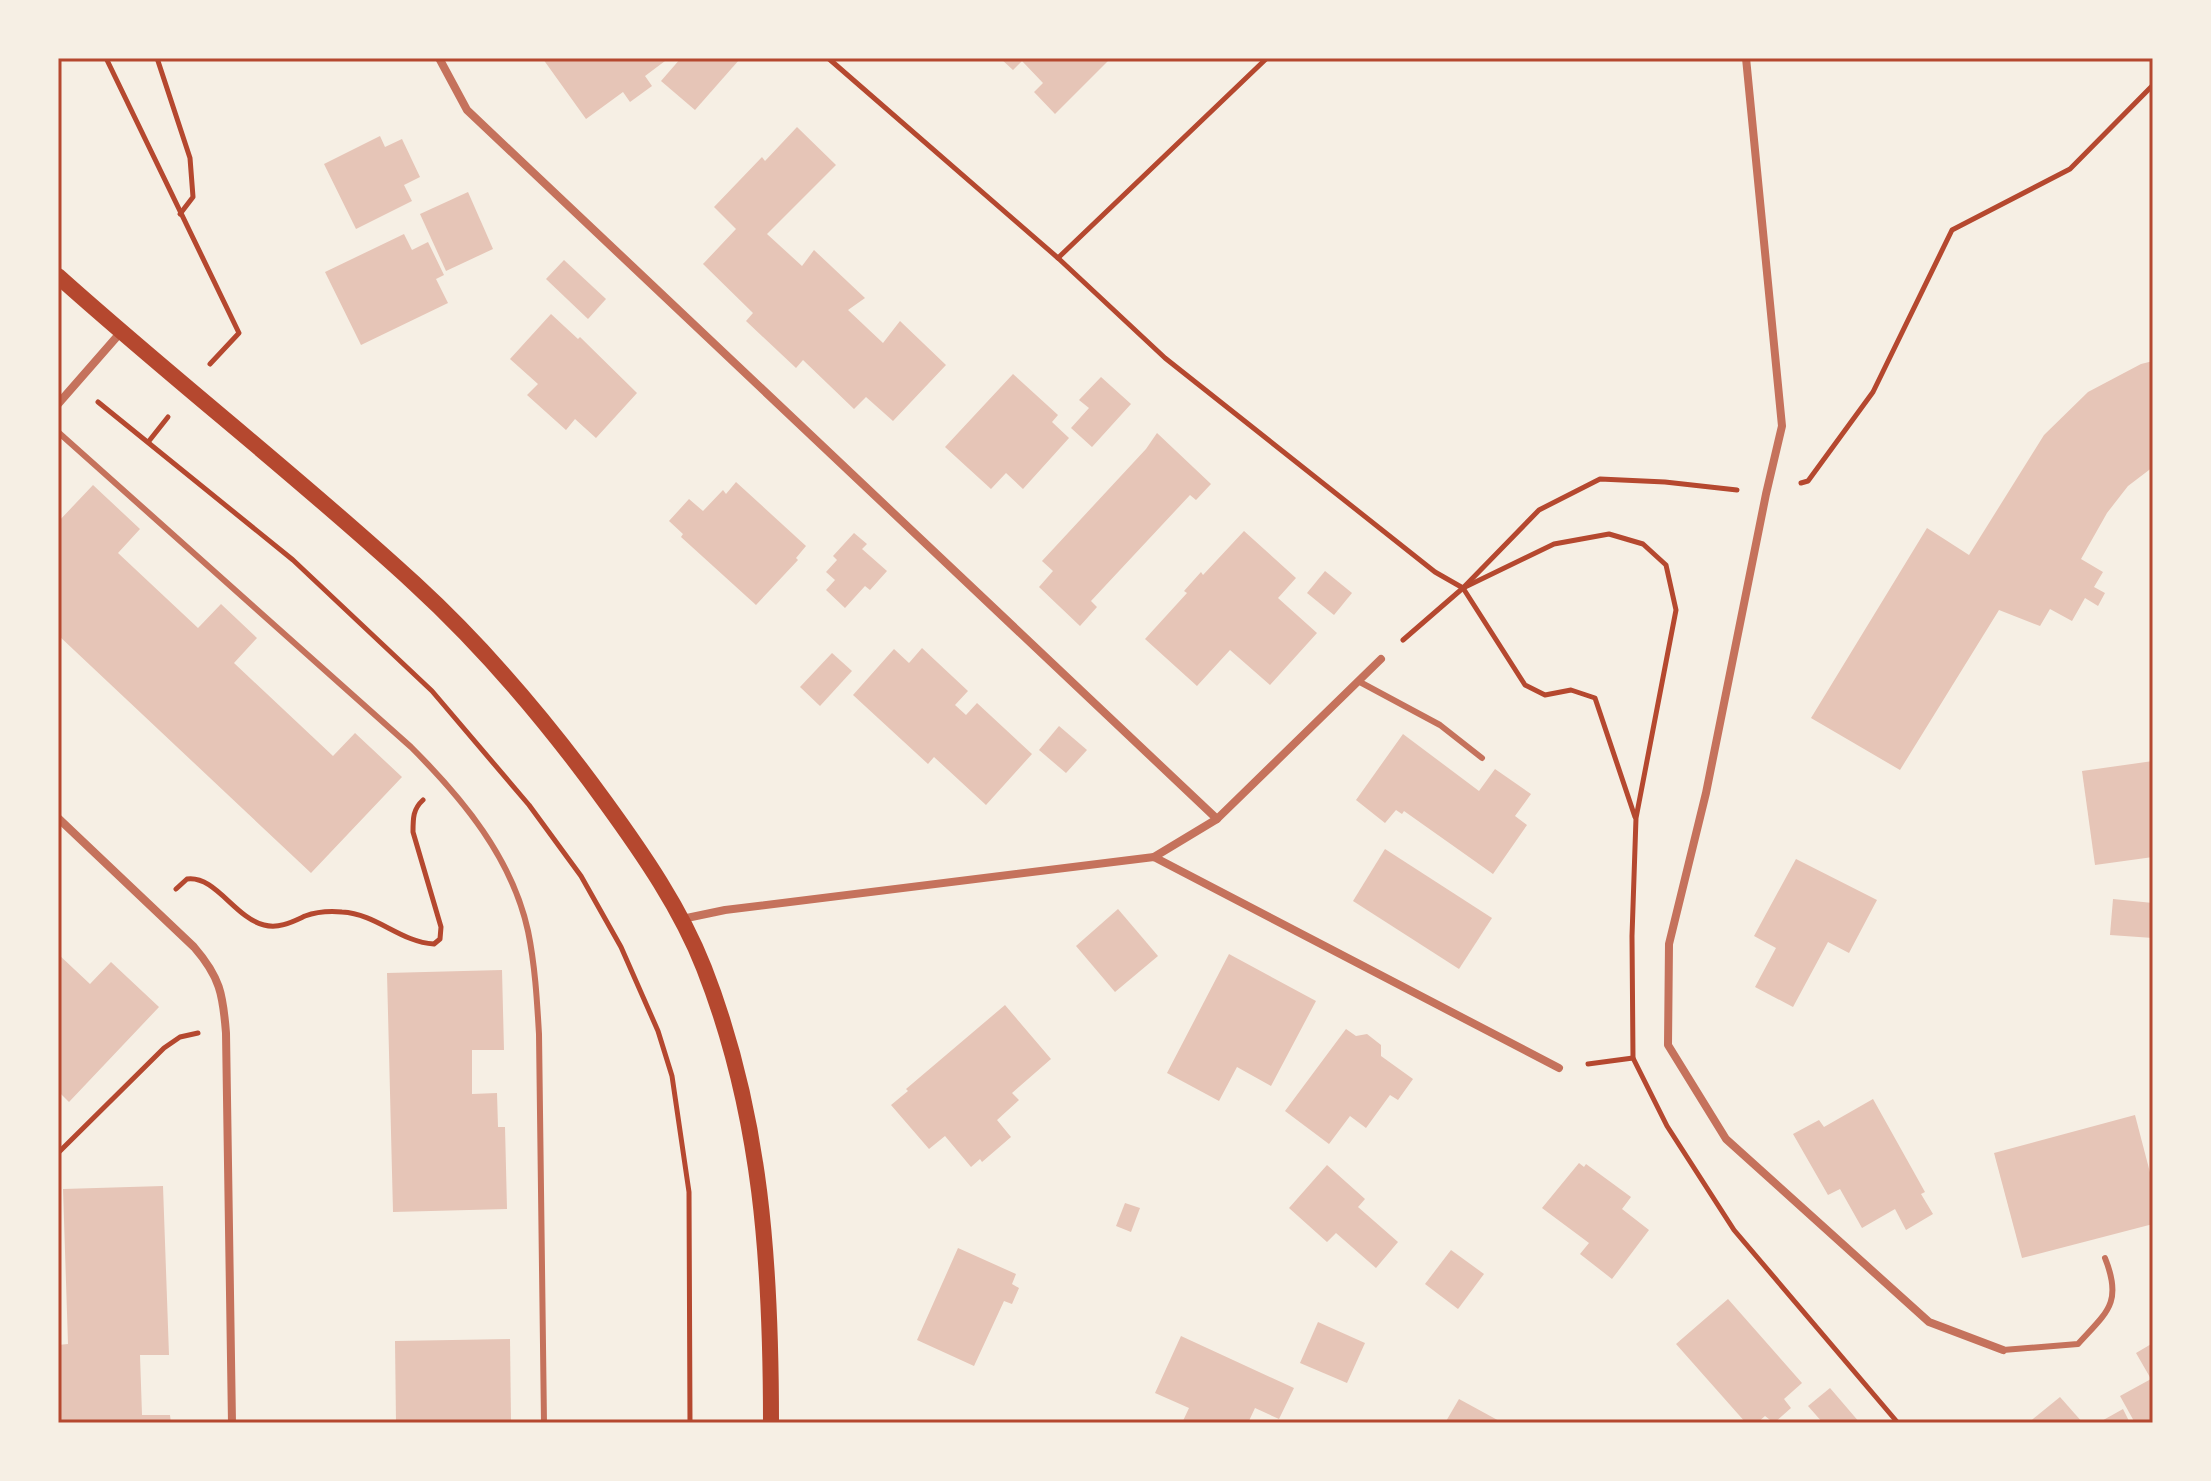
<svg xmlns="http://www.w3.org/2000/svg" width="2211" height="1481" viewBox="0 0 2211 1481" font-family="Overpass,sans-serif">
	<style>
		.building { fill: #e6c5b7 }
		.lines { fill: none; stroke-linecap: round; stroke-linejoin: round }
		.path { stroke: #b5482f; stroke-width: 5 }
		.service { stroke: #c5725c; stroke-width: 6 }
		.minor { stroke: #c5725c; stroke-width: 8 }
		.secondary { stroke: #b5482f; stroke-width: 16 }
		.neatline { fill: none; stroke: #b5482f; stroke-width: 3 }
	</style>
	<rect width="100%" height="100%" fill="#f6efe4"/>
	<g class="building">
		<polygon points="545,58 669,58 645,76 652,86 630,102 623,92 586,119 543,59"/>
		<polygon points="681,58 736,58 739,60 695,110 661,81"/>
		<polygon points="1000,58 1111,58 1055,114 1034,92 1043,83 1022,61 1013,70"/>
		<polygon points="797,127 836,165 767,234 802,266 814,250 865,298 848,310 883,343 900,321 946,365 893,421 866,397 854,409 803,360 796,368 746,321 753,313 703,264 736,229 714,207 762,157 765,161"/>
		<polygon points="380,136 385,147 402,139 420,177 404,185 412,201 356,229 324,164"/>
		<polygon points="468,192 493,249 446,271 420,214"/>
		<polygon points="404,234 412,250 428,242 444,275 436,279 448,303 361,345 325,272"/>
		<polygon points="564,260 606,299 588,319 546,279"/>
		<polygon points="551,314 578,339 580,337 637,393 596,438 575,419 566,430 527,395 538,384 510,359"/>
		<polygon points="2153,361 2153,467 2128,486 2107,513 2081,559 2103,572 2094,587 2105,593 2098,606 2085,598 2072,621 2050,609 2040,626 1999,610 1900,770 1811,718 1927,528 1969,555 2044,435 2088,392 2141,364"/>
		<polygon points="1013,374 1058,415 1052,422 1069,438 1023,489 1006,473 991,489 945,447"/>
		<polygon points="1101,377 1131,404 1092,447 1071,428 1089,408 1079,400"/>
		<polygon points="1157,433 1211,484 1196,500 1190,495 1091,601 1097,607 1080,626 1039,587 1053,571 1042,561 1146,449"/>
		<polygon points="736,482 806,546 796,558 798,560 756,605 681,537 683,534 669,521 689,499 703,511 723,490 726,494"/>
		<polygon points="93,485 140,529 118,553 198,628 221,604 257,638 234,663 333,756 355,733 402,777 311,873 58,635 58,522"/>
		<polygon points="1244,531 1296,578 1278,598 1317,633 1270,685 1230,650 1197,686 1145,639 1187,593 1184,591 1201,572 1203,575"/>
		<polygon points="854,533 867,544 862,549 887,571 870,590 865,586 845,608 826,590 835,580 826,572 837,560 833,556"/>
		<polygon points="1325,571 1352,593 1334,615 1307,593"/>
		<polygon points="922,648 968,691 955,705 966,715 977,703 1032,754 986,805 934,757 928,764 853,695 894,649 909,663"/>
		<polygon points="832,653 852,671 820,706 800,687"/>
		<polygon points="1059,726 1087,750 1066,773 1039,750"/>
		<polygon points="1403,734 1479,791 1495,769 1531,794 1515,816 1527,825 1493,874 1404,811 1402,814 1396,810 1385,823 1356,800"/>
		<polygon points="2153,761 2153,857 2095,865 2082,771"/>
		<polygon points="1385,849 1492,918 1459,969 1353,901"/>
		<polygon points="1796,859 1877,900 1849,953 1828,942 1793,1007 1755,987 1776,948 1754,936"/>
		<polygon points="2113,899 2153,903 2153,938 2110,935"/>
		<polygon points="1118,909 1158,956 1115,992 1076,946"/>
		<polygon points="58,954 90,984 111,962 159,1007 69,1102 58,1091"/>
		<polygon points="1229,954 1316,1001 1271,1086 1237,1067 1219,1101 1167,1073"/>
		<polygon points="502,970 504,1050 472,1050 472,1094 497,1093 498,1127 505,1127 507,1209 393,1212 387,973"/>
		<polygon points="1005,1005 1051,1059 1012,1093 1019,1100 997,1120 1011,1137 982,1162 980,1159 971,1167 945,1136 929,1149 891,1105 908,1091 906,1089"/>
		<polygon points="1346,1029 1356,1036 1367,1034 1381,1045 1381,1056 1413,1079 1398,1100 1390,1095 1366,1128 1350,1116 1329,1144 1285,1111"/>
		<polygon points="1873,1099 1925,1192 1921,1194 1933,1214 1906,1230 1895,1209 1862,1228 1840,1189 1828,1195 1793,1134 1819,1120 1824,1127"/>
		<polygon points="2135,1115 2153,1184 2153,1224 2022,1258 1994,1153"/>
		<polygon points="1579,1163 1584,1167 1586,1164 1631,1197 1622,1209 1649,1230 1612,1279 1580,1254 1589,1243 1542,1208"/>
		<polygon points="1327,1165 1365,1199 1358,1207 1398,1242 1376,1268 1336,1233 1327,1242 1289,1208"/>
		<polygon points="163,1186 169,1355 140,1355 142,1415 170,1415 171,1423 58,1423 58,1345 68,1344 63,1189"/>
		<polygon points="1125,1203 1140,1208 1131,1232 1116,1226"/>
		<polygon points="958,1248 1016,1274 1012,1284 1019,1288 1012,1304 1004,1301 974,1366 917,1340"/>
		<polygon points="1451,1250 1484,1274 1458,1309 1425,1284"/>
		<polygon points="1728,1299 1802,1383 1784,1399 1791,1408 1774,1423 1765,1416 1757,1423 1746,1423 1676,1344"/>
		<polygon points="1318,1322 1365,1343 1347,1383 1300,1363"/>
		<polygon points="1181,1336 1294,1388 1279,1419 1255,1408 1248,1423 1182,1423 1189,1408 1155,1393"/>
		<polygon points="510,1339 511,1420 396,1423 395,1341"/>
		<polygon points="2153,1343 2153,1423 2135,1423 2120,1396 2151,1379 2136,1353"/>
		<polygon points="1830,1388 1860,1423 1823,1423 1808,1406"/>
		<polygon points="2060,1397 2083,1423 2028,1423"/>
		<polygon points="1459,1399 1503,1423 1445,1423"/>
		<polygon points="2123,1409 2130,1423 2098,1423"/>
	</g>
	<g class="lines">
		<g class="path">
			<polyline points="106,58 239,333 210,364"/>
			<polyline points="157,58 190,158 193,197 180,214"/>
			<polyline points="828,58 1058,258 1165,358 1435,572 1463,588 1525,685 1545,695 1571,690 1595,698 1635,817"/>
			<polyline points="1058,258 1267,58"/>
			<polyline points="98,402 293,560 432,691 529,805 581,876 621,947 658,1031 672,1076 689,1192 690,1423"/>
			<polyline points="149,441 168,417"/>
			<polyline points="1801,483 1808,481 1873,392 1952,230 2070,169 2153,85"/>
			<polyline points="1463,588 1554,544 1609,534 1643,544 1666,565 1676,610 1636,818 1632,936 1633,1058 1667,1126 1734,1230 1898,1423"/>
			<polyline points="1403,640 1463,588 1539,510 1600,479 1665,482 1737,490"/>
			<path d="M 176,889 L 187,879 C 215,875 235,918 264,925 C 279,929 292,922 305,916 C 316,912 331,911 342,912 C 377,914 400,942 434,944 L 440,939 L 441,927 L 413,832 C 413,818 413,809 423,800"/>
			<polyline points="1588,1064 1633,1058"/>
			<polyline points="58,1153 164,1048 180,1037 198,1033"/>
		</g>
		<g class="service">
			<path d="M 58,432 L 411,747 C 463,799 512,858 528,931 C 535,965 537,1000 539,1034 L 544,1423"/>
			<polyline points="1358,681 1440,725 1482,758"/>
			<path d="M 2003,1350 L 2078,1344 C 2107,1312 2123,1303 2105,1258"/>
		</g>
		<g class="minor">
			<polyline points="439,58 467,110 1217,819"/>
			<polyline points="1746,58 1782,426 1766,494 1706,793 1669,944 1668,1045 1726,1139 1929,1322 2003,1350"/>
			<polyline points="58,404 121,332"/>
			<path d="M 58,818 L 194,947 C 220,977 223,994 226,1033 L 232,1423"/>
			<polyline points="1154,857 1217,819 1381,659"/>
			<polyline points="682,919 725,910 1154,857 1559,1068"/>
		</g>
		<path class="secondary" d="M 58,276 C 175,381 299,477 414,583 C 486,649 549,724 606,803 C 643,854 681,909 704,968 C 762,1116 771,1266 771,1423"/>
	</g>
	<rect width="2211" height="1481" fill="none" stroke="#f6efe4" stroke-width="120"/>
	<rect x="60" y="60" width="2091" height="1361" class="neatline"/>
</svg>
